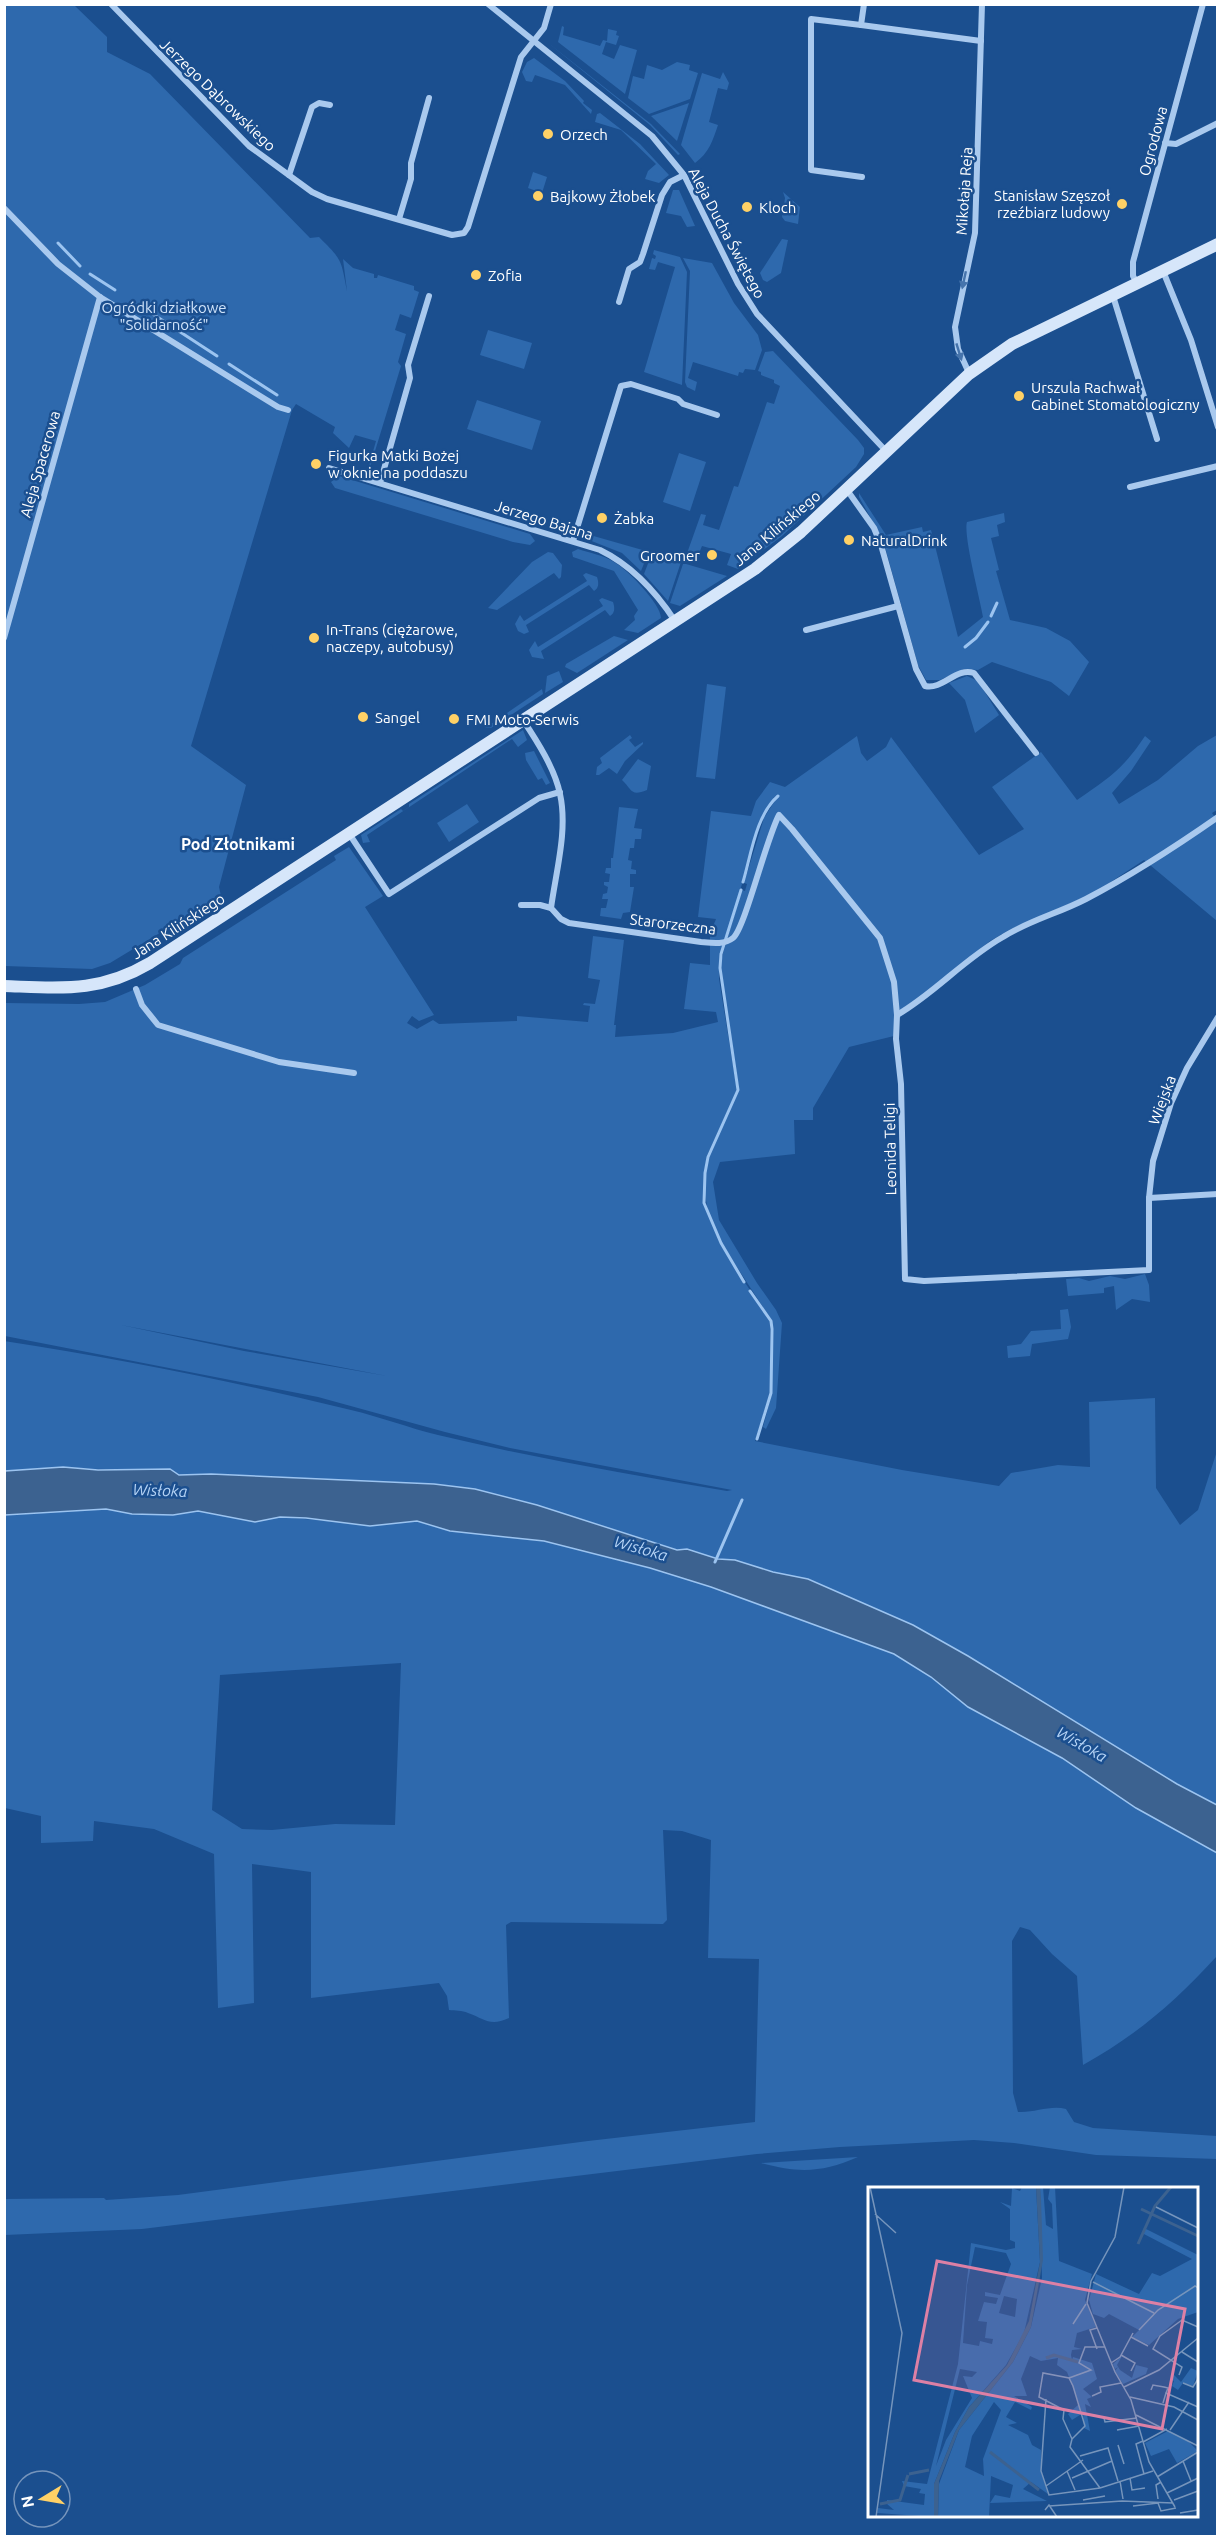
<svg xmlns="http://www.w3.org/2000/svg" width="1222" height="2541" viewBox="0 0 1222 2541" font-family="Ubuntu,sans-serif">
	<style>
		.green { fill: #2e69ad; fill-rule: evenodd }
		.water { fill: #3c6290; stroke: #9cc4f0; stroke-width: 1.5 }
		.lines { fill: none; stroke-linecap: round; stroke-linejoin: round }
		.stream { stroke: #9cc4f0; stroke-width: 3 }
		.street { stroke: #a9c9ee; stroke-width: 6 }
		.secondary { stroke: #d6e6fa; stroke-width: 12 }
		.oneway { fill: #4674ac }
		.poi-dot { fill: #ffd166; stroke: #1b4f8f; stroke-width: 2 }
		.labels { text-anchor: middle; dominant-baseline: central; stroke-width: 5; stroke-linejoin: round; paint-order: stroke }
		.street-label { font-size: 15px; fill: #fff; stroke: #1b4f8f }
		.poi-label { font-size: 15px; fill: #fff; stroke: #1b4f8f; text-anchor: start }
		.park-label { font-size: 15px; fill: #cfe3fa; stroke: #1b4f8f }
		.neighbourhood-label { font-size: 16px; font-weight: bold; fill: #fff; stroke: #1b4f8f }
		.water-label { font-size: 16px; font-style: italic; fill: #b5d3f5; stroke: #1b4f8f }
		.inset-river { fill: none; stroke: #3c6290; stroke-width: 3 }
		.inset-road { fill: none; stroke: #7695bc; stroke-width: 1.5 }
		.view { fill: #dd80a5; fill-opacity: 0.15; stroke: #dd80a5; stroke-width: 3 }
		.inset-edge { fill: none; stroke: #fff; stroke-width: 3 }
	</style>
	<rect width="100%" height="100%" fill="#1b4f8f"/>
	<g class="green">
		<path d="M 5,5 L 74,5 L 107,37 L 107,52 L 150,74 L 310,238 L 319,237 C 342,260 341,259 347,291 L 343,259 L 353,268 L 374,274 L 374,278 L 377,278 L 378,275 L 414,286 L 414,290 L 419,292 L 411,318 L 400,314 L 395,330 L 406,334 L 398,362 L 401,366 L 368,474 L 362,468 L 368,469 L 376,441 L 355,435 L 349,448 L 333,433 L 335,427 L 296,404 L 292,410 L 191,746 L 246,785 L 219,887 L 221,896 L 110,963 L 92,969 L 5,966 Z"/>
		<polygon points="562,26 564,27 563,35 600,46 603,40 607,41 608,29 617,31 616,35 619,36 616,45 606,42 602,54 614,59 620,45 637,50 625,94 558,42"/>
		<polygon points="547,42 651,124 680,154 678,155 650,125"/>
		<polygon points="534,58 565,81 584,101 583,103 592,110 591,114 565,85 535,75 532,82 526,81 522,72 527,62"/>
		<polygon points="677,62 690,65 689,70 698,73 690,99 649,114 628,98 633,76 644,79 647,65 662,70"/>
		<path d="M 723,72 L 729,83 L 727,90 L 718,88 L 709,122 L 718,125 C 713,140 709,153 695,163 L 681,145 L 702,73 L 720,79 Z"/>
		<polygon points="689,103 677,141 651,116"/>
		<polygon points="600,113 640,144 669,175 659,183 645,179 648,171 656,164 621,130 595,122 597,114"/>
		<polygon points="533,172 547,177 542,193 528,188"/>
		<polygon points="673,190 679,190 695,226 687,227 681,216 666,213"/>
		<polygon points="783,192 800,207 798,224 785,221 782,217 785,198"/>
		<polygon points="782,239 788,240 781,273 767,282 763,280 760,273"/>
		<polygon points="654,250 680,257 687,272 682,385 644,372 675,267 658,262 655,270 649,269 652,258 655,259 656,256 653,254"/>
		<polygon points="683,258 712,263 734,303 758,335 762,350 755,370 745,369 743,373 739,372 738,376 693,362 688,378 697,382 695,391 687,387 685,382 690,271"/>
		<polygon points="488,330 532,343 524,369 480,355"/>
		<polygon points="773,351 858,440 864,448 864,454 856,467 782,536 738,569 727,565 731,554 702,546 695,563 685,559 701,514 706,515 703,525 719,530 734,486 738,487 767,402 774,404 780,386 774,383 774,380 761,375 761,372 758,371 765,352"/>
		<polygon points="477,400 541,421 532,450 467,429"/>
		<polygon points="679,453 706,462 690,511 663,502"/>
		<polygon points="339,476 530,534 535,541 530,545 513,542 335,488 331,482"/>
		<path d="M 859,493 L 886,535 L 922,527 L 923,532 L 931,530 L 958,637 L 983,617 C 980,599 963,535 967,522 L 1004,513 L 1005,522 L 997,525 L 999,536 L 991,538 L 999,570 L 996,571 L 1010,620 L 1046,628 L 1070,641 L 1089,662 L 1069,696 L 1051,682 L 992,662 L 978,670 L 964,669 L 940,680 L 926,680 L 918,665 L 883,540 L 859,497 Z"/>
		<polygon points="583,533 646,551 645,556 647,556 641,571 622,553 584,538"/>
		<path d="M 578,549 C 590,553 603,555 614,562 C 627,569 661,604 661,618 L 638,633 L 624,630 L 635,620 L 634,616 L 638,610 L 614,571 L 573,557 L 572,552 Z"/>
		<polygon points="548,552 553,553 562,565 561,577 559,579 554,573 497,610 488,608 532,562"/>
		<polygon points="652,553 681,562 668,601 644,574"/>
		<polygon points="683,564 686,564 727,576 680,606 670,603"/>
		<path d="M 586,573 L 597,577 C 599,583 599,588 594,591 L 589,585 L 526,625 L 529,632 L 524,634 L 518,631 L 515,624 L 520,615 L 524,621 L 587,581 L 583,575 Z"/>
		<path d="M 602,598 L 613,602 C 615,608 615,613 610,616 L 605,610 L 541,651 L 544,659 L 532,657 L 529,650 L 535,641 L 538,647 L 603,606 L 599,600 Z"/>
		<polygon points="614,636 628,640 577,673 565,667 566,664"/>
		<polygon points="559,671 563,682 545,693 547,676"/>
		<polygon points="967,676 978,681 999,715 975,733 965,700 949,683"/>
		<polygon points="707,684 726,687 715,779 696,777"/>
		<polygon points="542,689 543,694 491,728 485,728"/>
		<polygon points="523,730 527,740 518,747 512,739 367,835 370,842 363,843 361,835 401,809 403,811 409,807 409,804"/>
		<polygon points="630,735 632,738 629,740 635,747 643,742 643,744 625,761 617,774 609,768 599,775 596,775 597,767 602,763 600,758"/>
		<path d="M 1217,735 L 1217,810 L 1212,813 L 1217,820 L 1217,921 L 1144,860 L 1094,893 L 1009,930 L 990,941 L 916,1000 L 898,1020 L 894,1036 L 849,1047 L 813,1108 L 813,1120 L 794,1120 L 795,1154 L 720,1162 L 713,1182 L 719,1220 L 757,1283 L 776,1310 L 782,1323 L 776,1408 L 766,1429 L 763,1427 L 772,1393 L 772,1321 L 722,1244 L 708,1211 L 705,1195 L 705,1173 L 709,1155 L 739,1089 L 720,968 L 723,953 L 742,890 L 745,891 L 747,884 L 744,883 L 764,818 L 778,796 L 774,797 L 762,818 L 719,960 L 719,979 L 737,1090 L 707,1156 L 704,1172 L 704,1203 L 720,1244 L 770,1321 L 770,1393 L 755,1441 L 902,1470 L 999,1486 L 1011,1473 L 1058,1465 L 1090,1467 L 1089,1402 L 1155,1398 L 1156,1488 L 1180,1525 L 1198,1510 L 1217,1451 L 1217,1805 L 1177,1784 L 968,1656 L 808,1579 L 773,1572 L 735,1560 L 718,1559 L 687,1549 L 677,1550 L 537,1505 L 475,1489 L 434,1484 L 211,1474 L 179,1475 L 170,1469 C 115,1470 60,1467 5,1471 L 4,1341 C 121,1359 237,1382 351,1410 C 381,1417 409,1428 438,1435 C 534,1458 631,1475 727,1491 L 732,1490 L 510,1448 L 445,1432 L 318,1397 L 5,1336 L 5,1003 L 79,1004 L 105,1002 L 145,985 L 180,964 L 183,958 L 336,860 L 334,856 L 349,847 L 383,896 L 365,907 L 434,1015 L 419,1021 L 412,1016 L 407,1023 L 417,1029 L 433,1020 L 439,1024 L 517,1021 L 517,1016 L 588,1022 L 590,1006 L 583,1005 L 584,1003 L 595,1004 L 600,980 L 588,978 L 593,936 L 624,940 L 614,1025 L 616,1025 L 615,1037 L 673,1033 L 718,1022 L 716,1012 L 684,1009 L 690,963 L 710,965 L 710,934 L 716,919 L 698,917 L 711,811 L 751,816 L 756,801 L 770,782 L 785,787 L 857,736 L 861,753 L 867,761 L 886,747 L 891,737 L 979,855 L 1024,829 L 992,787 L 1041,752 L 1077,800 C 1109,778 1123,769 1145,736 L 1151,741 L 1131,771 L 1112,793 L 1119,804 L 1158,780 L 1198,746 ZM 121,1325 L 387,1376 L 244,1351 Z"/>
		<polygon points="534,751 550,783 546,785 542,778 538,780 526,760 525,753"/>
		<path d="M 638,759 L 651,766 L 647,790 C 630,797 632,789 622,780 Z"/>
		<polygon points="467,804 479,822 449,842 437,823"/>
		<polygon points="619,807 638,809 634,828 642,829 641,839 635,839 634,848 630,848 628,860 632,861 631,869 636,870 636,874 630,874 630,887 634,887 630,912 623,913 621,919 600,916 601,908 606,908 608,899 602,899 603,894 607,893 608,887 604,885 604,882 609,882 610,874 605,873 606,868 611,868 611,858 613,858"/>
		<polygon points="1145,1274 1149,1285 1150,1302 1132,1299 1116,1310 1114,1286 1104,1288 1104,1293 1068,1296 1066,1279 1079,1278 1089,1281 1110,1276 1125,1279"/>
		<polygon points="1068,1309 1071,1327 1068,1339 1032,1344 1030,1356 1008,1358 1007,1346 1021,1344 1031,1331 1061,1329 1060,1310"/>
		<path d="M 106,1509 L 132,1514 L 173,1515 L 198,1511 L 255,1522 L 280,1517 L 376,1525 L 417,1521 L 450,1531 L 544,1541 L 650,1568 L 711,1587 L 894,1654 L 931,1677 L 968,1707 L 1062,1758 L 1136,1808 L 1217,1853 L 1217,1956 C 1176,2001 1137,2035 1083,2065 L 1077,1976 L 1052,1954 L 1030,1930 L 1020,1927 L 1012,1941 L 1013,2093 L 1018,2112 C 1035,2113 1050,2105 1066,2109 L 1074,2122 L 1093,2128 L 1217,2136 L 1217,2159 L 1096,2155 L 1014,2143 L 974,2140 L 840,2147 L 757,2154 L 142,2229 L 5,2235 L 5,2199 L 104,2198 L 106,2200 L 178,2195 L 588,2141 L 755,2122 L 759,1959 L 708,1958 L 711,1840 L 682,1831 L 663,1830 L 667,1920 L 663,1924 L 511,1922 L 506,1925 L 509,2018 C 490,2027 485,2019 468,2013 C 462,2010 455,2011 449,2010 L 447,1996 L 439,1983 L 311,1998 L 311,1872 L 252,1864 L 254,2003 L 218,2008 L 214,1854 L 154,1829 L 94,1821 L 93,1841 L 41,1843 L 41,1816 L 5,1808 L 4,1515 ZM 401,1663 L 395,1825 L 335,1824 L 272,1830 L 242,1829 L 212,1810 L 220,1675 Z"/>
		<path d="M 858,2157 C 822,2173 798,2173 761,2163 Z"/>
	</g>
	<polygon class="water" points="63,1467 98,1470 170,1469 179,1475 211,1474 434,1484 475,1489 537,1505 677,1550 687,1549 718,1559 735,1560 773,1572 808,1579 913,1625 968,1656 1177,1784 1217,1805 1217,1853 1136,1808 1062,1758 968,1707 931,1677 894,1654 711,1587 650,1568 544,1541 450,1531 417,1521 370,1526 306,1518 280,1517 255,1522 198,1511 173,1515 132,1514 106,1509 5,1515 5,1471"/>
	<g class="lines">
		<g class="stream">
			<polyline points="58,243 80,266"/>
			<polyline points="90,274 115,290"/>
			<polyline points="145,309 217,356"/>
			<polyline points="229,364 277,395"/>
			<polyline points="991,616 997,603"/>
			<polyline points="965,647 976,638 988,622"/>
			<path d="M 743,882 C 751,855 756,815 778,796"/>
			<polyline points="741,890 721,954 720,968 738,1090 708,1157 705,1173 704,1203 721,1243 744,1282"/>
			<polyline points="750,1291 771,1321 772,1329 771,1393 757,1439"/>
			<polyline points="715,1562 742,1500"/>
		</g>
		<g class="street">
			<polyline points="111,4 249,146 312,192 327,199 452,235 464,233 468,227 521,57 544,28 551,4"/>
			<polyline points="488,4 652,136 684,175 738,284 757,314 886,451"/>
			<polyline points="864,4 861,25 981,41"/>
			<polyline points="861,25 811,19 811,170 862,177"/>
			<polyline points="1165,143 1176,144 1218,123"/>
			<polyline points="289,175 312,107 319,103 330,105"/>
			<polyline points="4,208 58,264 100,297 278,407 288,410"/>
			<polyline points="399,219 411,179 411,163 429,98"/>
			<polyline points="1163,271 1191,340 1218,427"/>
			<polyline points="1137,283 1133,276 1133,262 1203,4"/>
			<polyline points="1113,296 1157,439"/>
			<polyline points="619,302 629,269 640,262 643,254 662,195 670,182 684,175"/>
			<polyline points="969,373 958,349 955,327 975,233 982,4"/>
			<path d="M 329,468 L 600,550 C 631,565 656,592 675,621"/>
			<polyline points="380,483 410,378 408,365 429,296"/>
			<polyline points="1130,487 1218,466"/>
			<path d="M 847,490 L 874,528 L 881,545 L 916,669 L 925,686 C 943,690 956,667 974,673 L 1036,753"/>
			<polyline points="573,541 621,386 631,384 678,399 683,404 717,415"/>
			<polyline points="806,630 898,606"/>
			<polyline points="4,638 100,297"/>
			<path d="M 523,720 C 537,741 555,769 560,794 C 568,830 556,871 551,908 L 561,919 L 569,923 L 701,942 C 712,943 724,945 733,938 C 745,928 766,839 779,815 L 792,829 L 880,938 L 894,982 L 897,1015"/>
			<path d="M 1218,817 C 1175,847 1132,875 1086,899 C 1059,913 1028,921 1003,937 C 964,959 935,993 897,1015 L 896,1039 L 901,1084 L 905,1279 L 924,1281 L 1149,1270 L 1149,1198 L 1153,1161 L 1171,1103 L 1187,1068 L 1218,1017"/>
			<polyline points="348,832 389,894 539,798 560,792"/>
			<polyline points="521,905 540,905 551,908"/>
			<polyline points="136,989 142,1005 158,1025 279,1062 354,1073"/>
			<polyline points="1149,1198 1218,1194"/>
		</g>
		<path class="secondary" d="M 4,986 C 61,988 99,993 150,963 L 755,569 L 801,532 L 969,374 L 1012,344 L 1218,244"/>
	</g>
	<defs><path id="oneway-solid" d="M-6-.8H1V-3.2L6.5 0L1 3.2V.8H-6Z" transform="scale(1.5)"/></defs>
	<g class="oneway">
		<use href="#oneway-solid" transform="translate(964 280) rotate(102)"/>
		<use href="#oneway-solid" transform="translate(959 352) rotate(73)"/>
	</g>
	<g class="poi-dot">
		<circle cx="548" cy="134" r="6"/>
		<circle cx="538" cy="196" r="6"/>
		<circle cx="1122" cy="204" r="6"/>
		<circle cx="747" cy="207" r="6"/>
		<circle cx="476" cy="275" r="6"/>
		<circle cx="1019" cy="396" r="6"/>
		<circle cx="316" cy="464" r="6"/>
		<circle cx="602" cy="518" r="6"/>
		<circle cx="849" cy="540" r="6"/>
		<circle cx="712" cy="555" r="6"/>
		<circle cx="314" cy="638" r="6"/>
		<circle cx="363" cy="717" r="6"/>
		<circle cx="454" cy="719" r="6"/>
	</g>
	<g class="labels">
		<g class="street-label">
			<text transform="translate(218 95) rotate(44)">Jerzego Dąbrowskiego</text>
			<text transform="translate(1153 141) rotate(-75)">Ogrodowa</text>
			<text transform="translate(964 191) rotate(-86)">Mikołaja Reja</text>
			<text transform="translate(727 233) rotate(62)">Aleja Ducha Świętego</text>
			<text transform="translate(40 464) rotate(-74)">Aleja Spacerowa</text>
			<text transform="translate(544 520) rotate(17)">Jerzego Bajana</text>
			<text transform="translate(777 528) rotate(-40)">Jana Kilińskiego</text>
			<text transform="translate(673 924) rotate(7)">Starorzeczna</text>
			<text transform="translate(178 926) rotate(-33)">Jana Kilińskiego</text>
			<text transform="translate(1162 1100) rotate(-69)">Wiejska</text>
			<text transform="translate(890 1149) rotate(-91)">Leonida Teligi</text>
		</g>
		<g class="poi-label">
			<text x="560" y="134">Orzech</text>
			<text x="1110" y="195" text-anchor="end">Stanisław Szęszoł<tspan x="1110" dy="17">rzeźbiarz ludowy</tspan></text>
			<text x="550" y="196">Bajkowy Żłobek</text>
			<text x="759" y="207">Kloch</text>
			<text x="488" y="275">Zofia</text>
			<text x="1031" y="387">Urszula Rachwał<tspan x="1031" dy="17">Gabinet Stomatologiczny</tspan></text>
			<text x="328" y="455">Figurka Matki Bożej<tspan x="328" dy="17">w oknie na poddaszu</tspan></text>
			<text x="614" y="518">Żabka</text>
			<text x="861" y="540">NaturalDrink</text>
			<text x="700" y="555" text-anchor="end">Groomer</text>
			<text x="326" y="629">In-Trans (ciężarowe,<tspan x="326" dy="17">naczepy, autobusy)</tspan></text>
			<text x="375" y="717">Sangel</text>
			<text x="466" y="719">FMI Moto-Serwis</text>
		</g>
		<g class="park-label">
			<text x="164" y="307">Ogródki działkowe<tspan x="164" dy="17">"Solidarność"</tspan></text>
		</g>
		<g class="neighbourhood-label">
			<text x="238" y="844">Pod Złotnikami</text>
		</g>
		<g class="water-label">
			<text transform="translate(160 1490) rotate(2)">Wisłoka</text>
			<text transform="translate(641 1548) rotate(16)">Wisłoka</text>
			<text transform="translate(1082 1744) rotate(30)">Wisłoka</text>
		</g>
	</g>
	<g transform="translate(868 2187)">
		<rect width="330" height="330" fill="#1b4f8f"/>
		<path d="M 154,0 L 168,0 L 172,75 L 156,146 L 138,178 L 101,220 L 87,245 L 66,297 L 66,330 L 9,326 L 10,321 L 26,323 L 19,317 L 19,313 L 56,318 L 57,307 L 51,306 L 53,302 L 36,299 L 34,294 L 59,297 L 90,177 L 103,56 L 138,63 L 147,61 L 147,55 L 142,53 L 142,22 L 132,15 L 143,19 L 144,1 L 152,4 ZM 107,60 L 138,66 L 143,77 L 132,108 L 117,105 L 117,109 L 130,111 L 128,117 L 116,115 L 110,134 L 119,135 L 117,151 L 125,152 L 124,157 L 112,154 L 111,159 L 95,156 L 99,98 ZM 136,109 L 149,112 L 147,130 L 131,126 ZM 92,182 L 109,185 L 104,190 L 95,189 L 104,211 L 78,253 L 68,279 ZM 172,0 L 175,0 L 178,38 L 185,42 L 184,17 L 180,12 L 182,0 L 187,0 L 191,74 L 224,87 L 217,113 L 228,140 L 209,146 L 206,160 L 214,162 L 204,163 L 203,168 L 204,173 L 205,170 L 224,176 L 229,192 L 215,202 L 224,210 L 219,212 L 223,220 L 217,217 L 222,244 L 216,241 L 215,226 L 204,233 L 200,227 L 211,217 L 199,185 L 189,178 L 190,171 L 173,174 L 162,169 L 153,192 L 159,209 L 146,209 L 164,220 L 163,223 L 147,215 L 138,230 L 149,236 L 140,238 L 160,248 L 164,258 L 173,263 L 173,286 L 180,307 L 163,295 L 155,302 L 179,314 L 122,316 L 127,308 L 142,311 L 145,298 L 123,289 L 121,330 L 70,330 L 71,297 L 91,243 L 145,175 L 163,140 L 174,91 ZM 126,215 L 133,223 L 115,272 L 116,289 L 97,280 L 104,249 ZM 276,41 L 330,68 L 330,125 L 310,132 L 281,158 L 264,150 L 271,143 L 241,127 L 236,131 L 225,127 L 221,113 L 228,87 L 271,107 L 284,86 L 292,89 L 324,72 L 274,46 ZM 254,169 L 249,178 L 252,183 L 264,191 L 268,178 L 280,181 L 278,187 L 255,197 L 247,184 L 250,180 L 247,182 L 245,177 ZM 323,181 L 330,184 L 325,199 L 315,196 L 310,203 L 304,199 L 306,194 L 302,192 L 305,187 L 313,195 ZM 300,244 L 320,254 L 330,264 L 309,276 L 301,262 L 283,269 L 277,256 Z" fill="#2e69ad" fill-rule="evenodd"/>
		<path d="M 168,0 L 172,0 L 173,12 L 175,73 L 163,140 L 145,175 L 91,243 L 71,294 L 70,330 L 66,330 L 66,297 L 87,245 L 101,220 L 139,178 L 161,134 L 172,75 Z" fill="#3c6290"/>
		<path class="inset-river" d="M 273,22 L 330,49M 270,57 L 287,19 L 303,0M 178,171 L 186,168 L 210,175M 122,265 L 171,303M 41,287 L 61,283M 12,317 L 32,313 L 40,288"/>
		<path class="inset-road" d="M 2,0 L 34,146 L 8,330M 256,0 L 247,50 L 223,94 L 219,116 L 247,185 L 263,213 L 281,275 L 307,320M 288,20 L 330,41M 7,27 L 28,46M 225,95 L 286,126M 205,137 L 218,117M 271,143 L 290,123 L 327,99 L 330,101M 263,150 L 280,159M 229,162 L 222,143 L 229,141M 314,165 L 330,175M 253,168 L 267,176 L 263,184M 243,176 L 252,170 L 265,146M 311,188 L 314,180 L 285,162 L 292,149 L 314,133 L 330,140M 201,191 L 223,183 L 211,176 L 217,160 L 237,160M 315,196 L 325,200 L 330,192M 256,200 L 291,183 L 330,151M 283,203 L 285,198 L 296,200 L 300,201 L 298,206M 224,209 L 233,205 L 232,200 L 253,196M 262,210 L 306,220 L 330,233M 178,212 L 173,284 L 181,308 L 232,301 L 285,284M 295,216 L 298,206 L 330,220M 268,228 L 330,259M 236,231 L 237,235 L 269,231M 249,243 L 271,239M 302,243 L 321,215M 204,252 L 217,239 L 205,199 L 201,191 L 175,186 L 171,210 L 196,223 L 195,232 L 204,252 L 202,260 L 232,301M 275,254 L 268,257 L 276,287M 275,255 L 299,242M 250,258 L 256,277M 212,269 L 240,261 L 250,294M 315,274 L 323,294M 199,284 L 207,303M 289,290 L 330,265M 204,291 L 244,274M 262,291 L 264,303 L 277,301M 252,294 L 255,312M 178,299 L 215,273M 299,306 L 330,291M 290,312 L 288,298 L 293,295M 215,313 L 237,309M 306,313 L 330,304M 181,319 L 254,314 L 305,316M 265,319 L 290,316 L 293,324 L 308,321M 177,323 L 181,318 L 189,330M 312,326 L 330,323"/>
		<path class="view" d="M 69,74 L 317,122 L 294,242 L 46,193 Z"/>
		<rect width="330" height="330" class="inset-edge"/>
	</g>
	<rect width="1222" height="2541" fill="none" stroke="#ffffff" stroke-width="12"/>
	<g transform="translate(42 2499) rotate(259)"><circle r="28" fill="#1b4f8f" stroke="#7695bc" stroke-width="1.5"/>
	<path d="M0-4.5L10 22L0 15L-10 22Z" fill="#ffd166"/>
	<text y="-9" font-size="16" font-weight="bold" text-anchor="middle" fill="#ffffff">N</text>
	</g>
</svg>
